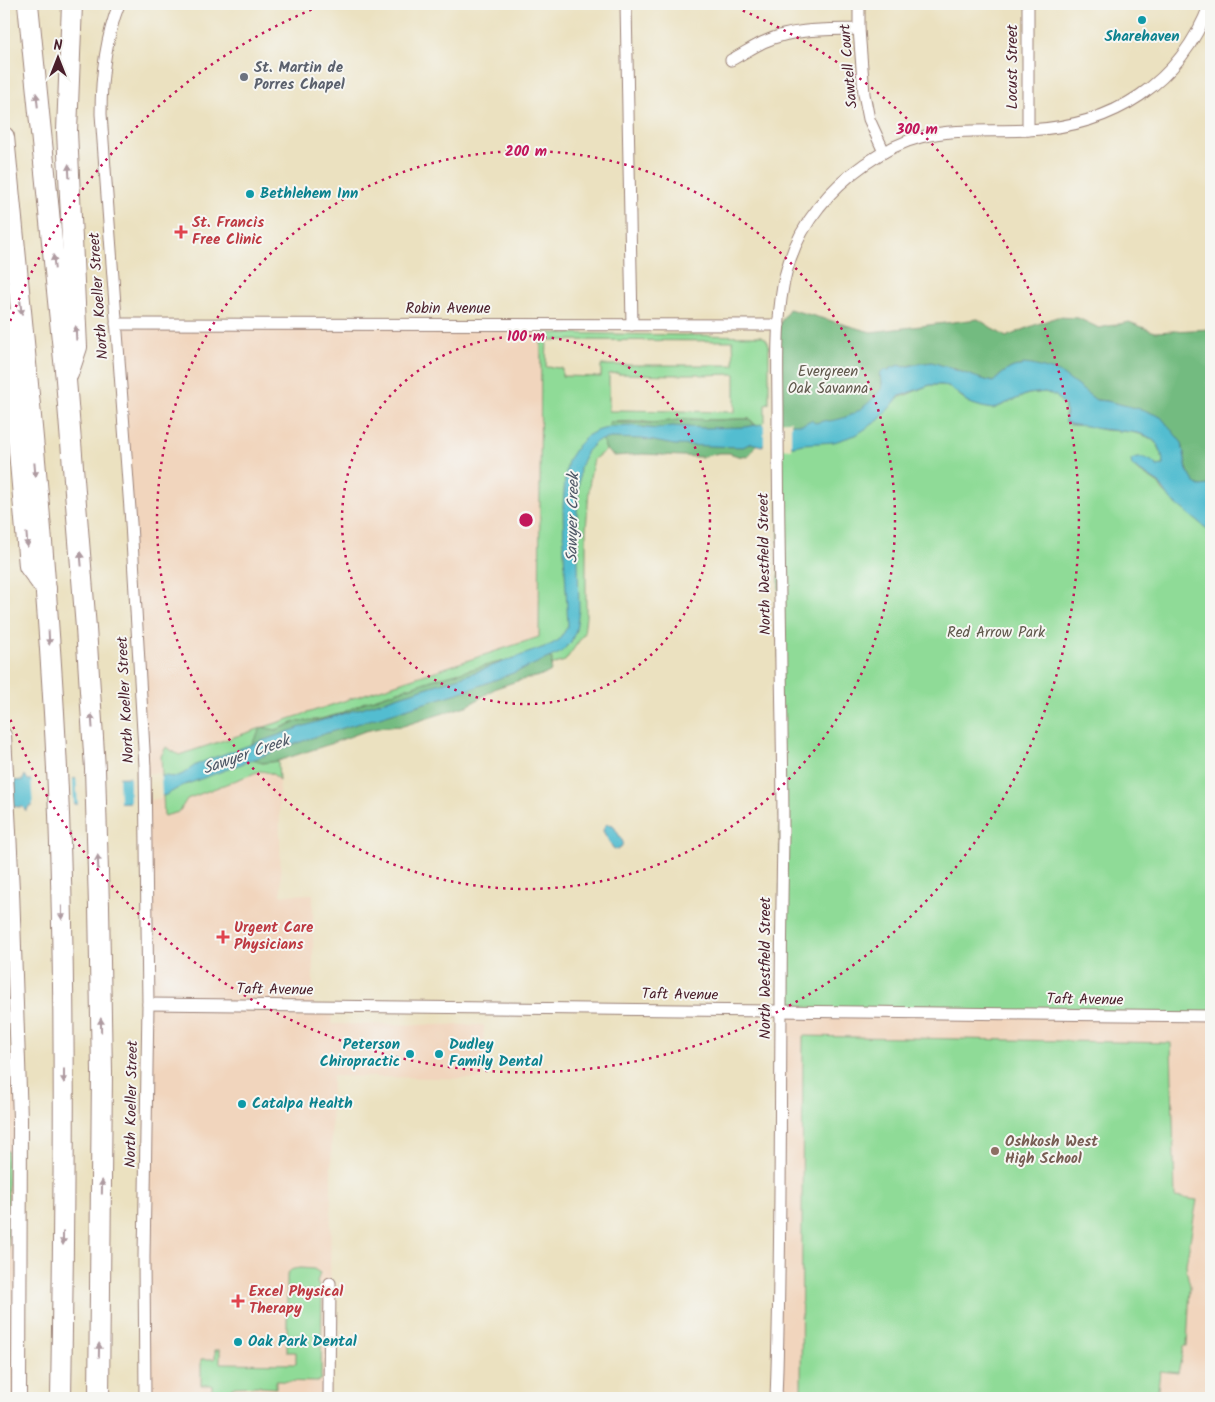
<svg xmlns="http://www.w3.org/2000/svg" width="1215" height="1402" viewBox="0 0 1215 1402" font-family="Kalam,sans-serif">
	<style>
		.built { fill: #f1d5bd }
		.green { fill: #8fdb97; stroke: #6c7d61; fill-rule: evenodd }
		.forest { fill: #73bb80; stroke: #5e6d56 }
		.water { fill: #53bdd0; stroke: #4e6e7e }
		.pier { fill: #ebe1c0 }
		.lines { fill: none; stroke-linecap: round; stroke-linejoin: round }
		.minor-casing { stroke: #9a8076; stroke-width: 13 }
		.tertiary-casing { stroke: #9a8076; stroke-width: 16 }
		.motorway-casing { stroke: #9a8076; stroke-width: 22 }
		.minor { stroke: #fff; stroke-width: 11 }
		.tertiary { stroke: #fff; stroke-width: 14 }
		.motorway { stroke: #fff; stroke-width: 20 }
		.oneway { fill: #ae9aa0 }
		.ring { fill: none; stroke: #c2185b; stroke-width: 2.5; stroke-dasharray: 2.5 5 }
		.culture-dot { fill: #0f9aa8; stroke: #f6f6f2; stroke-width: 2 }
		.worship-dot { fill: #6b7280; stroke: #f6f6f2; stroke-width: 2 }
		.health-dot { fill: #e0444e; stroke: #f6f6f2; stroke-width: 2 }
		.education-dot { fill: #8d6e63; stroke: #f6f6f2; stroke-width: 2 }
		.labels { text-anchor: middle; dominant-baseline: central; stroke-width: 4; stroke-linejoin: round; paint-order: stroke }
		.culture-label { font-size: 15px; font-weight: bold; fill: #0d838f; stroke: #f6f6f2; text-anchor: start }
		.street-label { font-size: 15px; fill: #4a1f2b; stroke: #f6f6f2 }
		.worship-label { font-size: 15px; font-weight: bold; fill: #5b616d; stroke: #f6f6f2; text-anchor: start }
		.health-label { font-size: 15px; font-weight: bold; fill: #be3a42; stroke: #f6f6f2; text-anchor: start }
		.park-label { font-size: 15px; fill: #5f574b; stroke: #f6f6f2 }
		.education-label { font-size: 15px; font-weight: bold; fill: #785e54; stroke: #f6f6f2; text-anchor: start }
		.water-label { font-size: 16px; font-style: italic; fill: #4d5665; stroke: #f6f6f2 }
		.centre { fill: #c2185b; stroke: #f6f6f2; stroke-width: 2.5 }
		.ring-label { font-size: 15px; text-anchor: middle; font-weight: bold; fill: #c2185b; stroke: #f6f6f2; stroke-width: 4; stroke-linejoin: round; paint-order: stroke }
	</style>
	<rect width="100%" height="100%" fill="#f6f6f2"/>
	<filter id="ink" filterUnits="userSpaceOnUse"><feTurbulence type="fractalNoise" baseFrequency=".02" numOctaves="2"/><feDisplacementMap in="SourceGraphic" scale="10" xChannelSelector="R" yChannelSelector="G"/><feConvolveMatrix kernelMatrix="1 2 1 2 8 2 1 2 1" color-interpolation-filters="sRGB"/></filter>
	<filter id="wash" filterUnits="userSpaceOnUse"><feTurbulence type="fractalNoise" baseFrequency=".0096" numOctaves="4" result="noise"/><feDisplacementMap in="SourceGraphic" scale="20" xChannelSelector="R" yChannelSelector="G"/><feGaussianBlur stdDeviation="1.12" result="paint"/><feColorMatrix in="noise" values="0 0 0 0 0 0 0 0 0 0 0 0 0 0 0 0 0 1.4 0 .05"/><feComposite in="paint" operator="in"/></filter>
	<g filter="url(#wash)">
		<rect width="100%" height="100%" fill="#ebe1c0"/>
		<g class="built">
			<polygon points="116,324 541,324 539,637 276,723 279,781 281,895 313,894 313,1006 332,1006 332,1024 484,1025 482,1079 332,1076 329,1398 145,1398 146,833"/>
			<polygon points="781,1011 1211,1016 1211,1398 775,1398"/>
			<polygon points="4,1071 18,1071 19,1398 4,1398"/>
		</g>
		<g class="green">
			<path d="M 543,333 L 761,336 C 766,338 767,340 769,345 L 769,403 L 765,404 L 765,435 L 750,419 L 736,419 L 716,420 L 688,419 L 652,423 L 639,421 L 610,422 L 603,441 L 606,450 L 594,459 L 590,477 L 586,530 L 586,616 L 584,634 L 565,661 L 551,665 L 552,659 L 516,659 L 489,665 L 438,678 L 365,702 L 340,714 L 317,720 L 298,721 L 276,730 L 262,728 L 262,763 L 278,761 L 279,781 C 275,773 268,772 260,771 L 187,799 L 179,812 L 164,816 L 161,756 L 166,747 L 179,755 L 539,637 L 541,339 ZM 547,340 L 733,341 L 734,365 L 601,365 L 601,377 L 562,376 L 562,368 L 546,367 ZM 618,373 L 618,374 L 682,375 L 682,374 L 699,374 L 700,375 L 735,374 L 735,412 L 619,410 L 618,411 L 609,411 L 609,374 Z"/>
			<path d="M 930,385 L 943,385 L 952,389 L 961,396 L 966,402 L 993,409 L 1028,394 L 1045,392 L 1056,396 L 1065,406 L 1065,415 L 1069,425 C 1075,425 1082,425 1089,426 C 1094,427 1099,429 1104,430 C 1130,432 1163,430 1163,465 L 1136,469 L 1159,484 L 1163,491 L 1211,532 L 1211,1016 L 781,1011 L 778,435 L 886,403 Z"/>
			<polygon points="4,1013 6,1057 7,1127 4,1128"/>
			<polygon points="803,1036 1171,1043 1175,1197 1197,1200 1186,1264 1187,1273 1190,1286 1187,1346 1184,1346 1178,1373 1160,1371 1157,1398 801,1398"/>
			<polygon points="4,1150 8,1151 8,1274 4,1277"/>
			<path d="M 300,1268 L 314,1269 L 320,1273 L 317,1282 L 322,1294 L 321,1379 L 317,1382 L 276,1381 L 276,1388 L 260,1387 L 260,1386 L 232,1387 L 231,1398 L 212,1398 L 212,1385 L 201,1385 L 201,1359 L 215,1359 L 215,1350 L 220,1350 L 220,1363 L 296,1364 L 296,1352 L 287,1352 L 287,1276 C 289,1269 293,1269 300,1268 Z"/>
			<polygon points="4,1298 7,1299 5,1398 4,1398"/>
		</g>
		<g class="forest">
			<path d="M 789,309 L 871,332 L 978,319 L 1006,337 L 1032,326 L 1057,317 L 1078,318 L 1099,328 L 1129,322 L 1155,332 L 1211,329 L 1211,487 C 1206,484 1205,487 1200,486 C 1187,483 1184,453 1182,443 L 1122,405 L 1107,401 L 1096,400 L 1022,366 C 1011,366 1001,374 993,382 L 978,379 L 953,368 L 916,364 L 885,371 L 879,375 L 882,381 L 882,388 L 890,391 L 869,420 L 778,435 L 779,325 Z"/>
			<polygon points="688,419 716,420 736,419 750,419 756,427 760,440 748,457 738,456 729,453 719,453 701,457 643,454 614,456 606,450 603,441 610,422 652,423"/>
			<polygon points="538,652 552,659 551,671 544,675 517,681 496,688 469,705 403,726 384,727 365,731 327,745 278,761 262,763 251,758 252,743 262,727 276,730 298,721 317,720 340,714 365,702 438,678"/>
		</g>
		<g class="water">
			<path d="M 932,362 C 953,368 972,377 993,382 C 1002,374 1010,365 1022,366 L 1023,364 L 1032,365 L 1059,372 L 1096,400 L 1107,401 L 1144,410 L 1161,417 L 1182,443 L 1187,470 L 1194,482 L 1200,486 L 1208,485 L 1211,487 L 1211,532 L 1171,500 L 1159,483 L 1132,466 L 1131,460 C 1141,456 1149,457 1157,466 L 1163,465 C 1163,427 1127,433 1101,429 C 1096,429 1091,427 1086,426 C 1078,425 1071,426 1064,421 L 1066,419 L 1065,406 L 1056,396 L 1045,392 L 1028,394 L 993,409 L 982,407 L 966,402 L 961,396 L 952,389 L 943,385 L 930,385 L 900,396 L 879,420 L 856,435 L 834,442 L 803,444 L 794,446 L 765,444 L 762,446 L 751,443 L 743,447 L 674,445 L 643,439 L 611,438 L 597,441 L 587,451 L 580,467 L 577,511 L 579,610 L 576,630 L 571,642 L 560,653 L 521,670 L 471,689 L 314,737 L 182,786 L 166,795 L 134,802 L 29,806 L 27,810 L 25,810 L 23,807 L 4,806 L 4,782 L 23,780 L 25,775 L 28,780 L 166,776 C 179,779 184,773 194,766 C 199,763 205,761 210,759 L 307,725 L 470,674 L 550,645 L 559,640 L 568,626 L 564,552 L 563,505 L 565,478 L 568,460 L 578,445 L 587,436 L 596,431 L 611,427 L 633,426 L 656,429 L 672,426 L 703,428 L 745,427 L 762,424 L 803,424 L 811,420 L 815,423 L 827,420 L 828,421 C 851,419 868,406 882,388 L 882,381 L 879,374 L 883,370 L 889,370 L 891,368 L 899,365 L 905,367 L 916,364 Z"/>
			<polygon points="607,824 613,825 623,842 621,848 617,850 613,848 603,831 604,827"/>
		</g>
		<g class="pier">
			<polygon points="791,421 791,449 766,447 764,448 764,422"/>
			<polygon points="161,773 162,798 130,804 130,774"/>
			<polygon points="119,774 120,804 78,806 76,776"/>
			<polygon points="73,776 74,806 33,808 31,777"/>
		</g>
	</g>
	<g filter="url(#ink)">
		<g class="lines">
			<defs>
				<g id="minor">
					<path d="M 119,4 C 106,38 101,77 101,114 L 131,523 L 145,767 L 148,1004 L 144,1257 L 145,1398"/>
					<polyline points="626,4 632,325"/>
					<polyline points="859,4 859,29 864,94 869,119 884,152"/>
					<path d="M 731,60 C 743,54 754,46 766,41 C 795,28 828,30 859,29"/>
					<polyline points="1028,130 1028,4"/>
					<polyline points="116,324 779,325"/>
					<polyline points="148,1004 1211,1016"/>
					<polyline points="329,1398 330,1283"/>
					<path d="M 776,1398 C 781,1270 780,1141 781,1012 C 781,954 782,895 783,836 C 783,780 782,724 781,668 C 780,584 778,501 778,417 C 778,378 776,338 781,299 C 785,266 798,233 819,207 C 842,177 884,146 921,137 C 956,128 993,132 1029,130 C 1113,126 1180,84 1210,4"/>
				</g>
				<polyline id="tertiary" points="4,735 12,890 20,1119 19,1398"/>
				<g id="motorway">
					<polyline points="28,4 66,380 86,628 95,769 99,906 102,1072 99,1398"/>
					<path d="M 4,137 C 26,363 50,588 59,814 C 66,1009 64,1204 61,1398"/>
					<polyline points="4,317 14,393 29,566 46,589"/>
					<polyline points="68,374 77,347 67,131 72,4"/>
				</g>
			</defs>
			<use href="#minor" class="minor-casing"/>
			<use href="#tertiary" class="tertiary-casing"/>
			<use href="#motorway" class="motorway-casing"/>
			<use href="#minor" class="minor"/>
			<use href="#tertiary" class="tertiary"/>
			<use href="#motorway" class="motorway"/>
		</g>
		<defs><path id="oneway-solid" d="M-6-.8H1V-3.2L6.5 0L1 3.2V.8H-6Z" transform="scale(1.25)"/></defs>
		<g class="oneway">
			<use href="#oneway-solid" transform="translate(37 100) rotate(-96)"/>
			<use href="#oneway-solid" transform="translate(69 171) rotate(-93)"/>
			<use href="#oneway-solid" transform="translate(54 262) rotate(-96)"/>
			<use href="#oneway-solid" transform="translate(21 308) rotate(84)"/>
			<use href="#oneway-solid" transform="translate(76 333) rotate(-93)"/>
			<use href="#oneway-solid" transform="translate(35 470) rotate(85)"/>
			<use href="#oneway-solid" transform="translate(27 540) rotate(85)"/>
			<use href="#oneway-solid" transform="translate(81 559) rotate(-95)"/>
			<use href="#oneway-solid" transform="translate(49 638) rotate(87)"/>
			<use href="#oneway-solid" transform="translate(92 721) rotate(-94)"/>
			<use href="#oneway-solid" transform="translate(98 862) rotate(-92)"/>
			<use href="#oneway-solid" transform="translate(62 913) rotate(89)"/>
			<use href="#oneway-solid" transform="translate(101 1025) rotate(-91)"/>
			<use href="#oneway-solid" transform="translate(64 1076) rotate(90)"/>
			<use href="#oneway-solid" transform="translate(102 1187) rotate(-89)"/>
			<use href="#oneway-solid" transform="translate(63 1238) rotate(90)"/>
			<use href="#oneway-solid" transform="translate(99 1350) rotate(-89)"/>
		</g>
	</g>
	<g class="ring">
		<circle cx="526" cy="520" r="184"/>
		<circle cx="526" cy="520" r="369"/>
		<path d="M5 335A553 553 0 0 1 323 5M729 5A553 553 0 1 1 5 705"/>
	</g>
	<g class="culture-dot">
		<circle cx="1142" cy="20" r="5"/>
		<circle cx="250" cy="194" r="5"/>
		<circle cx="410" cy="1054" r="5"/>
		<circle cx="439" cy="1054" r="5"/>
		<circle cx="242" cy="1104" r="5"/>
		<circle cx="238" cy="1342" r="5"/>
	</g>
	<circle class="worship-dot" cx="244" cy="77" r="5"/>
	<g class="health-dot">
		<path d="M178.5 224.5h5v5h5v5h-5v5h-5v-5h-5v-5h5z"/>
		<path d="M220.5 929.5h5v5h5v5h-5v5h-5v-5h-5v-5h5z"/>
		<path d="M235.5 1293.5h5v5h5v5h-5v5h-5v-5h-5v-5h5z"/>
	</g>
	<circle class="education-dot" cx="995" cy="1151" r="5"/>
	<g class="labels">
		<g class="culture-label">
			<text x="1142" y="37" text-anchor="middle">Sharehaven</text>
			<text x="260" y="194">Bethlehem Inn</text>
			<text x="400" y="1045" text-anchor="end">Peterson<tspan x="400" dy="17">Chiropractic</tspan></text>
			<text x="449" y="1045">Dudley<tspan x="449" dy="17">Family Dental</tspan></text>
			<text x="252" y="1104">Catalpa Health</text>
			<text x="248" y="1342">Oak Park Dental</text>
		</g>
		<g class="street-label">
			<text transform="translate(849 66) rotate(-95)">Sawtell Court</text>
			<text transform="translate(1013 67) rotate(-90)">Locust Street</text>
			<text transform="translate(99 296) rotate(-94)">North Koeller Street</text>
			<text x="448" y="309">Robin Avenue</text>
			<text transform="translate(765 564) rotate(-91)">North Westfield Street</text>
			<text transform="translate(126 700) rotate(-93)">North Koeller Street</text>
			<text transform="translate(766 968) rotate(-90)">North Westfield Street</text>
			<text transform="translate(275 990) rotate(1)">Taft Avenue</text>
			<text transform="translate(680 995) rotate(1)">Taft Avenue</text>
			<text transform="translate(1085 1000) rotate(1)">Taft Avenue</text>
			<text transform="translate(132 1104) rotate(-89)">North Koeller Street</text>
		</g>
		<g class="worship-label">
			<text x="254" y="68">St. Martin de<tspan x="254" dy="17">Porres Chapel</tspan></text>
		</g>
		<g class="health-label">
			<text x="192" y="223">St. Francis<tspan x="192" dy="17">Free Clinic</tspan></text>
			<text x="234" y="928">Urgent Care<tspan x="234" dy="17">Physicians</tspan></text>
			<text x="249" y="1292">Excel Physical<tspan x="249" dy="17">Therapy</tspan></text>
		</g>
		<g class="park-label">
			<text x="828" y="372">Evergreen<tspan x="828" dy="17">Oak Savanna</tspan></text>
			<text x="996" y="633">Red Arrow Park</text>
		</g>
		<g class="education-label">
			<text x="1005" y="1142">Oshkosh West<tspan x="1005" dy="17">High School</tspan></text>
		</g>
		<g class="water-label">
			<text transform="translate(573 518) rotate(-89)">Sawyer Creek</text>
			<text transform="translate(246 755) rotate(-19)">Sawyer Creek</text>
		</g>
	</g>
	<circle cx="526" cy="520" r="8" class="centre"/>
	<g class="ring-label">
		<text x="917" y="134">300 m</text>
		<text x="526" y="156">200 m</text>
		<text x="526" y="341">100 m</text>
	</g>
	<rect width="1215" height="1402" fill="none" stroke="#f6f6f2" stroke-width="20"/>
	<g transform="translate(58 58)" stroke="#f6f6f2" stroke-width="4" paint-order="stroke">
	<path d="M0-4L9 19L0 12L-9 19Z" fill="#4a1f2b"/>
	<text y="-8" font-size="14" font-weight="bold" text-anchor="middle" fill="#4a1f2b">N</text>
	</g>
</svg>
